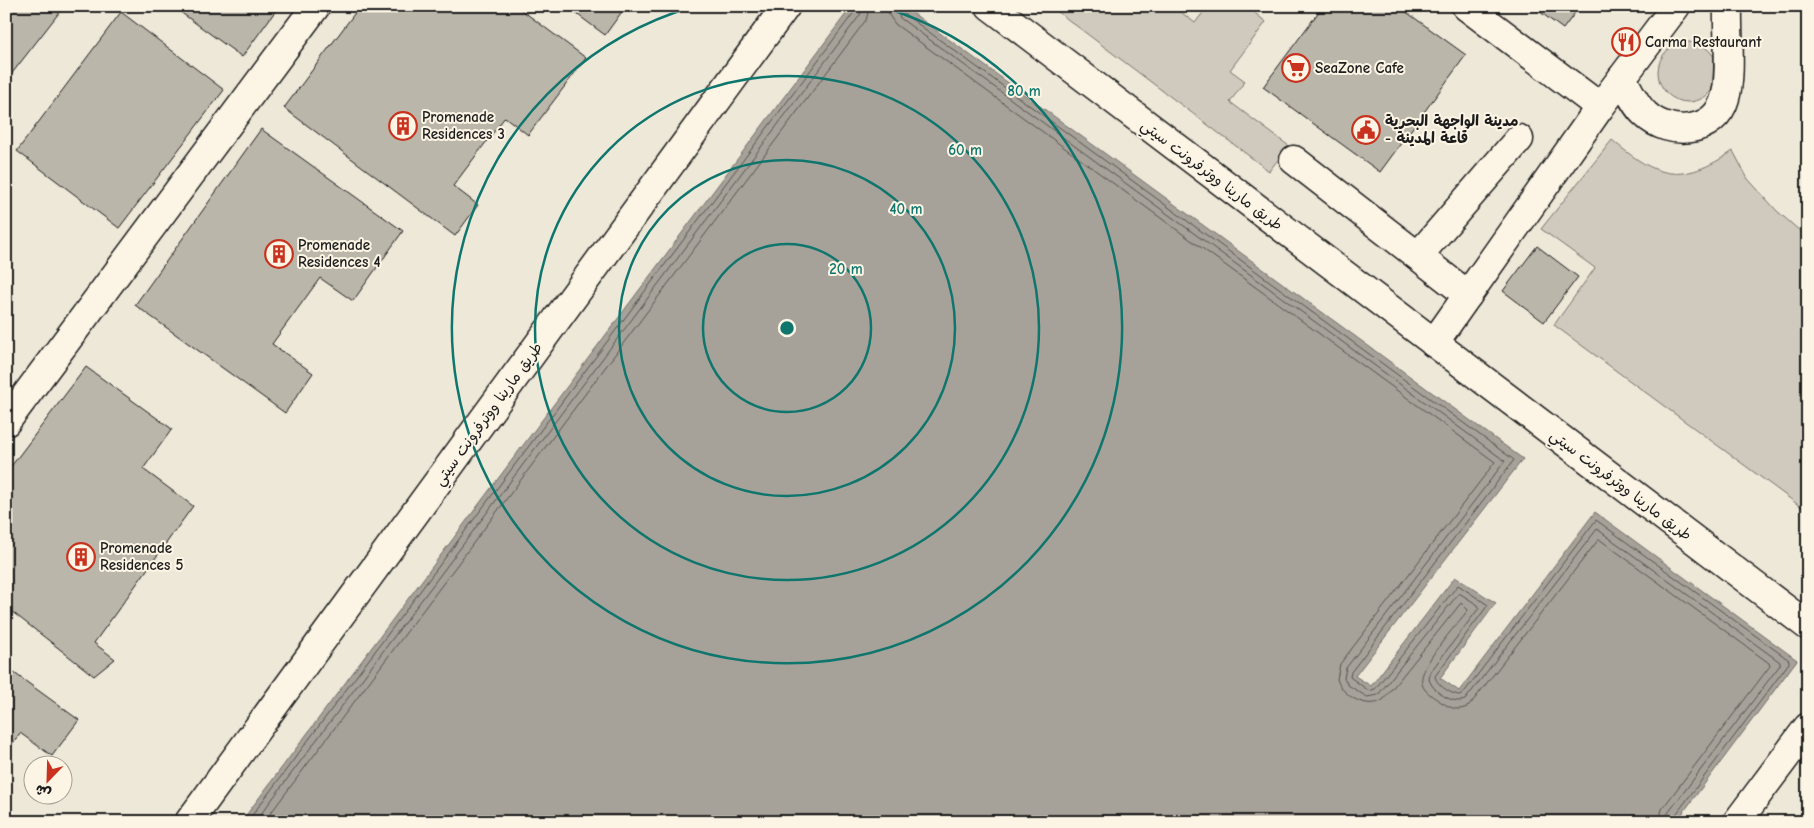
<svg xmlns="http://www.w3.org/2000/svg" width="1814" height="828" viewBox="0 0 1814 828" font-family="'Comic Neue','Playpen Sans Arabic',sans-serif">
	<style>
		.green { fill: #cfcabd; stroke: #76736c }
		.water { fill: #a7a299; stroke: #6f6c67 }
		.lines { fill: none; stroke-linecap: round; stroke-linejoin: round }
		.shore { stroke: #54524e; stroke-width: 1 }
		.building { fill: #bab6aa; stroke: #1c1c1c }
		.minor-casing { stroke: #1c1c1c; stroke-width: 31 }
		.minor { stroke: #fcf5e5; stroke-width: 28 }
		.ring { fill: none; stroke: #0f766e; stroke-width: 2.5 }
		.labels { text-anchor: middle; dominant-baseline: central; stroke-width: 4; stroke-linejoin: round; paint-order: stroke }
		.poi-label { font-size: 15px; font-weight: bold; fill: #1c1c1c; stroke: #fcf5e5; text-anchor: start }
		.street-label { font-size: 15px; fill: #1c1c1c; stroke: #fcf5e5 }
		.centre { fill: #0f766e; stroke: #fcf5e5; stroke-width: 2.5 }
		.ring-label { font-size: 15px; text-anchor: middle; font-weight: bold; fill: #0f766e; stroke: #fcf5e5; stroke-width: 4; stroke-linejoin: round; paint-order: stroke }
	</style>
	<rect width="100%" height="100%" fill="#eee8d9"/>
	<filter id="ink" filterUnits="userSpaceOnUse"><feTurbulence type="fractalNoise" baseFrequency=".02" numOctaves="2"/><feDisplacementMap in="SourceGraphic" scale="10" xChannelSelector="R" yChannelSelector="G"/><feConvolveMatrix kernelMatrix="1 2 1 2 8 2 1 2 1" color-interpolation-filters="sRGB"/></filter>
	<g filter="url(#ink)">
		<g class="green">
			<polygon points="1050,6 1173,6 1195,23 1208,6 1246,6 1266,22 1230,70 1245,81 1230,102 1289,146 1269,171"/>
			<circle cx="1688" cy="72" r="30"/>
			<path d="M 1612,140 C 1657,178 1681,186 1733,151 L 1748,179 L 1777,211 L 1808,238 L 1808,512 L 1554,325 L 1595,268 L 1541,229 Z"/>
		</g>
		<polygon class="water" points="852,6 903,6 1523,459 1355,676 1371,686 1455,577 1496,603 1440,678 1459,691 1595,512 1797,660 1676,822 241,822"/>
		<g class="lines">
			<g class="shore">
				<path d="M 887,6 L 889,15 L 895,24 L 1495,462 L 1340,664 L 1337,679 C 1342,696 1367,710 1383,700 L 1461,603 L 1468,610 C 1457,625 1417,667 1422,684 C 1425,693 1434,697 1441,702 C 1451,708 1458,712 1469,706 L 1599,539 L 1769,663 L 1770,666 L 1662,809 L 1659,822"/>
				<path d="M 895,6 L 900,18 L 1505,461 L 1346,668 L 1344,678 L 1348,685 L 1367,697 L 1378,695 L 1459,593 L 1478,605 L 1479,608 L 1431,671 L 1429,679 C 1432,691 1453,705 1465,700 L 1597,529 L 1780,662 L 1780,665 L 1668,813 L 1666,822"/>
				<path d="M 901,6 L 903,13 L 1514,460 L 1351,672 L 1350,677 L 1369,691 L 1375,689 L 1458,585 L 1488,605 L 1435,676 C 1436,685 1453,696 1462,695 L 1596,520 L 1789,660 L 1789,663 L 1674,817 L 1673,822"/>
				<polyline points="247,822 855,11 856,6"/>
				<polyline points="255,822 860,15 862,6"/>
				<polyline points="264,822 866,20 870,6"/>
			</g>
		</g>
		<g class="building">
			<polygon points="6,6 59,6 62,9 6,81"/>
			<polygon points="172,6 279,6 242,57"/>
			<polygon points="360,6 516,6 586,58 528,135 505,117 453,186 478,205 455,236 284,108"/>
			<polygon points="566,6 626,6 605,35"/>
			<polygon points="1323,6 1398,6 1466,55 1380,172 1263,87"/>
			<polygon points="1532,6 1580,6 1563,29"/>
			<polygon points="121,12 224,90 119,228 17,151"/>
			<polygon points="261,129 403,231 353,301 320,278 272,344 313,373 285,413 135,305"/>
			<polygon points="1537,246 1578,277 1544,322 1503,291"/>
			<polygon points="86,367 172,429 143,469 193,506 94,643 115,659 94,676 6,607 6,473"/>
			<polygon points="6,667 79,720 52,756 20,733 6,752"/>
		</g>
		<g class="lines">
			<defs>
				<g id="minor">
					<polyline points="990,6 1808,626"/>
					<polyline points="1466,6 1600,107"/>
					<path d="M 1622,78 C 1629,90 1635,105 1645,114 C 1669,137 1715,134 1725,98 C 1732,75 1727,32 1728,6"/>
					<polyline points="1294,160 1468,295"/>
					<polyline points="1418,256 1519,139"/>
					<polyline points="1434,343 1600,107 1676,6"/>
					<polyline points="6,422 316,6"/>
					<polyline points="189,822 786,6"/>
					<polyline points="1737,822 1808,727"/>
				</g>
			</defs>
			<use href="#minor" class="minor-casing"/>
			<use href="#minor" class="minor"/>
		</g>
	</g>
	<g class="ring">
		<circle cx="787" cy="328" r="84"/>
		<circle cx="787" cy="328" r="168"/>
		<circle cx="787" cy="328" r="252"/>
		<path d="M882 7A335 335 0 1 1 692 7"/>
	</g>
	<defs>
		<symbol id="restaurant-ring" viewBox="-11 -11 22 22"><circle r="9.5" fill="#fcf5e5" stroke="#c8321e" stroke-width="1.5"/><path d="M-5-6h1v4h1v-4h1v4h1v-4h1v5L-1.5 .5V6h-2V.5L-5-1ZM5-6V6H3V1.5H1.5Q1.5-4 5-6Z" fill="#c8321e"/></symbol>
		<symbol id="supermarket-ring" viewBox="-11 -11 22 22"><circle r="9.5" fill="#fcf5e5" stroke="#c8321e" stroke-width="1.5"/><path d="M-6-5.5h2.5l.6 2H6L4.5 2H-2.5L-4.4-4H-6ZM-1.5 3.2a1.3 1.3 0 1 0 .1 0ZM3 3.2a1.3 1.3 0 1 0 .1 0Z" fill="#c8321e"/></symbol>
		<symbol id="building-ring" viewBox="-11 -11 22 22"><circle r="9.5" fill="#fcf5e5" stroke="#c8321e" stroke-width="1.5"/><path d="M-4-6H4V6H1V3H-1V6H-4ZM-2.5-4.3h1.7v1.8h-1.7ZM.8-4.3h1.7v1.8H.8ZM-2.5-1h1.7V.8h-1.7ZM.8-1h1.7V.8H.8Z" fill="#c8321e"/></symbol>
		<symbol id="civic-ring" viewBox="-11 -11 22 22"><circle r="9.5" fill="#fcf5e5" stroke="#c8321e" stroke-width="1.5"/><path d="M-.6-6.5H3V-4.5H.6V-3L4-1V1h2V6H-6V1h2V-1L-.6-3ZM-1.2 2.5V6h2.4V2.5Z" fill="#c8321e"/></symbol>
	</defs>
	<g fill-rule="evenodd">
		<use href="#restaurant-ring" x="1610" y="26" width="32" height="32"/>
		<use href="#supermarket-ring" x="1280" y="52" width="32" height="32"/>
		<use href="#building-ring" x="387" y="110" width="32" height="32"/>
		<use href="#civic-ring" x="1350" y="114" width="32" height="32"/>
		<use href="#building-ring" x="263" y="238" width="32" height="32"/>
		<use href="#building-ring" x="65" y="541" width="32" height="32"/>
	</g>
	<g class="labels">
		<g class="poi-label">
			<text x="1645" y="42">Carma Restaurant</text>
			<text x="1315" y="68">SeaZone Cafe</text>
			<text x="422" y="117">Promenade<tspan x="422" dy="17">Residences 3</tspan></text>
			<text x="1385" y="121">مدينة الواجهة البحرية<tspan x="1385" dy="17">- قاعة المدينة</tspan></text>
			<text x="298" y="245">Promenade<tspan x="298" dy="17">Residences 4</tspan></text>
			<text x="100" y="548">Promenade<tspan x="100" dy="17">Residences 5</tspan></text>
		</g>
		<g class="street-label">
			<text transform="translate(1212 175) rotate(37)">طريق مارينا ووترفرونت سيتي</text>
			<text transform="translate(488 414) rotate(-54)">طريق مارينا ووترفرونت سيتي</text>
			<text transform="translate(1621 485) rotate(37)">طريق مارينا ووترفرونت سيتي</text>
		</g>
	</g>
	<circle cx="787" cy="328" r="8" class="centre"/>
	<g class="ring-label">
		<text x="1024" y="96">80 m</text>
		<text x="965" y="155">60 m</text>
		<text x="906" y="214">40 m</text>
		<text x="846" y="274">20 m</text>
	</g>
	<rect width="1814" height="828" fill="none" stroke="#fcf5e5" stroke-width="25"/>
	<rect x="12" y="12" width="1789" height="803" fill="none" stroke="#1c1c1c" stroke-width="2" filter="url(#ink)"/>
	<g transform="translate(48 780) rotate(203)"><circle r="24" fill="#fcf5e5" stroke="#a29e95"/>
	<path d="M0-4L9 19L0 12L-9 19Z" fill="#c8321e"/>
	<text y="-8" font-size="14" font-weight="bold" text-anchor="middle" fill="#1c1c1c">ش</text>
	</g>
</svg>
